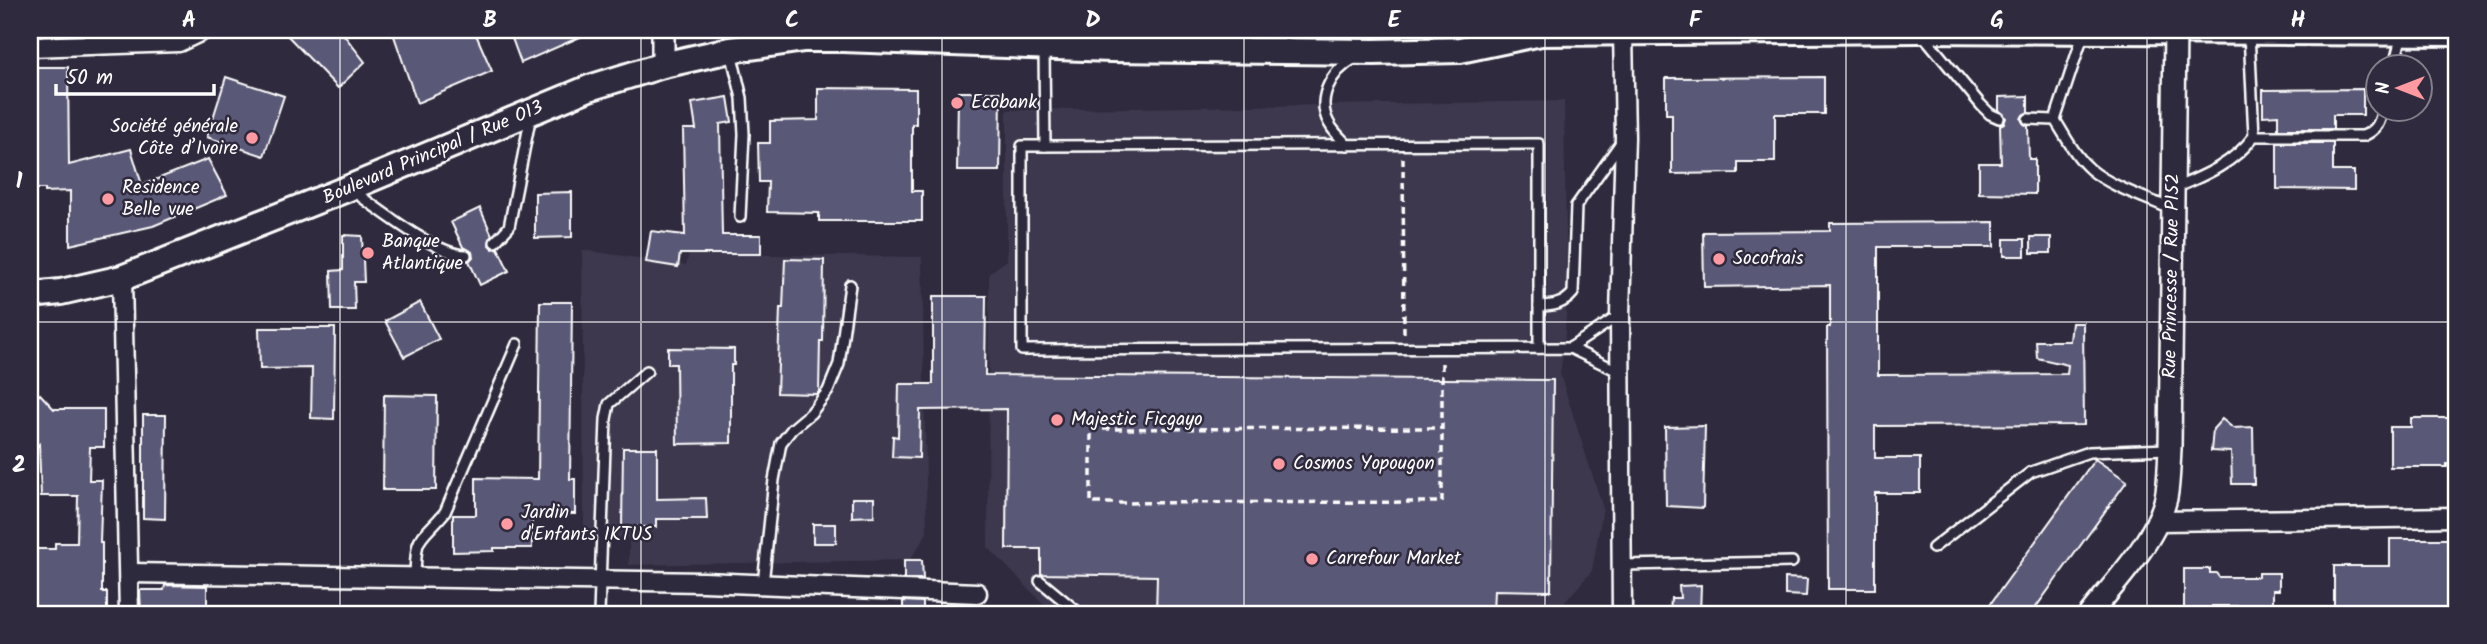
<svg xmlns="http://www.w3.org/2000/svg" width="2487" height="644" viewBox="0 0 2487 644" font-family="Kalam,sans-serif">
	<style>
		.built { fill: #3c384e }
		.building { fill: #5a5977; stroke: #fff; stroke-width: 2 }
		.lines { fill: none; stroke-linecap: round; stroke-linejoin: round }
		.service-casing { stroke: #fff; stroke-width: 14 }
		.minor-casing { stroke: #fff; stroke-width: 23 }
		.tertiary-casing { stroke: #fff; stroke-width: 26 }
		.secondary-casing { stroke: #fff; stroke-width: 30 }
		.path { stroke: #fff; stroke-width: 3.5; stroke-dasharray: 7 5; stroke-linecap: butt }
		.service { stroke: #2f2a3d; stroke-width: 9 }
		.minor { stroke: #2f2a3d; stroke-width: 18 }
		.tertiary { stroke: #2f2a3d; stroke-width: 21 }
		.secondary { stroke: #2f2a3d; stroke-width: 24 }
		.grid { fill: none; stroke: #fff; stroke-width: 2; stroke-opacity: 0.55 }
		.poi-dot { fill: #ff9aa2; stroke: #2f2a3d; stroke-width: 2.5 }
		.labels { text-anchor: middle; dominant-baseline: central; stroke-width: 5; stroke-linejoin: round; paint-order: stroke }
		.poi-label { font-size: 19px; fill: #fff; stroke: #2f2a3d; text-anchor: start }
		.street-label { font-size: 19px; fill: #fff; stroke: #2f2a3d }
		.neatline { fill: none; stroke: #fff; stroke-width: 2.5 }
		.grid-label { font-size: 23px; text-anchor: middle; font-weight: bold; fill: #fff }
	</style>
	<rect width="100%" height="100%" fill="#2f2a3d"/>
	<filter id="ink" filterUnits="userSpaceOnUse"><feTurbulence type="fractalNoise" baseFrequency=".0143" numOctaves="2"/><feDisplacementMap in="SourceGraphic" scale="14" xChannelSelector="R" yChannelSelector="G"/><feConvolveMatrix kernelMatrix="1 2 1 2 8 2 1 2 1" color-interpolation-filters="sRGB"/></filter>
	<g filter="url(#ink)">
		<g class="built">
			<polygon points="1564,101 1567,301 1564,348 1560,374 1603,508 1592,571 1558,610 1557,614 1053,614 988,547 989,273 1007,260 1007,110"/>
			<polygon points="582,250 686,265 689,254 922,257 927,533 910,560 629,565 629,538 584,537"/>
		</g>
		<g class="building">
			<polygon points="282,30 340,30 365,62 338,88"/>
			<polygon points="392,30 474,30 492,71 417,103"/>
			<polygon points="509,30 596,30 521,63"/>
			<polygon points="31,67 68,67 69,165 131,149 142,185 208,159 227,195 153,226 70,245 70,191 45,192 45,189 30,189"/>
			<polygon points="226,77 284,96 264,156 207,137"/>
			<polygon points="1824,77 1824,114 1775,114 1775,162 1738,162 1738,173 1672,174 1672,114 1666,114 1666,78"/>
			<polygon points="818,88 916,89 916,124 912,124 912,191 922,191 922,221 819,221 819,213 767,212 768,182 759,182 758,143 770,143 770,121 818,120"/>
			<polygon points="2363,89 2363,115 2333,115 2333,129 2278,129 2278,115 2263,116 2263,90"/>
			<polygon points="958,92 1001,92 1000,171 957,171"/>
			<polygon points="2028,96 2028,112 2023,115 2021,119 2024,124 2028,126 2029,159 2035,159 2035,194 1979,193 1979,163 2001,163 2000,125 2004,123 2006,118 1999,110 1999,97"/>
			<polygon points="728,97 732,122 720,124 722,235 761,235 761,254 680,254 678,267 646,262 651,231 685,235 683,129 696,129 692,103"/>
			<polygon points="2277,143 2333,143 2333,171 2354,171 2354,190 2277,189"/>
			<polygon points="572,192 572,237 535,238 535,193"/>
			<polygon points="480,208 492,235 489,245 493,249 498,248 509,271 480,285 469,261 473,257 472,252 463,247 451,222"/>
			<polygon points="1994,222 1994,247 1878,247 1878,375 2067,374 2068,365 2037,358 2036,341 2070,341 2072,323 2083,323 2084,425 1875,426 1875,458 1920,458 1920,493 1875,493 1875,589 1828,589 1827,327 1830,327 1830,285 1704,287 1703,232 1830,231 1830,223"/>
			<polygon points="343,235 362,236 364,282 354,282 355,310 332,310 331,271 343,270"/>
			<rect x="2031" y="237" width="20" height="16"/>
			<rect x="2004" y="239" width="21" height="17"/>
			<polygon points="785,259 824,260 823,341 820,341 819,392 816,394 777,393 780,308 783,308"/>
			<polygon points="933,296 986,296 985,375 1553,380 1551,591 1494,590 1493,614 1156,614 1157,576 1041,574 1041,549 1006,549 1007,409 920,410 919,458 892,457 893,436 898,437 899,384 933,384"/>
			<polygon points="420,302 439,339 404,357 385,321"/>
			<polygon points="540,302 572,302 570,479 575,479 575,514 532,513 532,548 494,548 494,551 453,552 453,515 476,515 476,478 538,479"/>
			<polygon points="259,328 335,328 334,419 311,418 312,368 260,369"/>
			<polygon points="668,348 734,349 734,365 731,365 731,443 677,444 676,364 668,364"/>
			<polygon points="40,394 54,409 104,409 104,447 90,447 89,480 102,480 100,543 102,543 102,592 107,592 107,614 30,614 30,549 55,549 55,543 77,543 78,496 41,496 39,444 30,453 30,404"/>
			<polygon points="384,395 437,396 436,490 383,490"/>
			<polygon points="143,415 166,415 165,519 143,518"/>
			<polygon points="2411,418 2457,418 2457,464 2447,464 2447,467 2390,467 2390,427 2411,427"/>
			<polygon points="2222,419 2233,428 2253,427 2254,484 2232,484 2231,452 2211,451 2213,429"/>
			<polygon points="1705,426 1703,508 1666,506 1665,427"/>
			<polygon points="623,448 657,448 657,499 706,498 707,519 656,519 656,527 622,527"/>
			<polygon points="2095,459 2127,481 2031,614 1983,614"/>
			<polygon points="852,498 874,498 874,516 852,517"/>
			<rect x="813" y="524" width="23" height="19"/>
			<polygon points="2390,539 2457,539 2457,614 2334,614 2334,566 2390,566"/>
			<polygon points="904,560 922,560 923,579 904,579"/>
			<polygon points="2184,569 2210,569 2210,573 2216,573 2219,577 2258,577 2258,573 2279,573 2279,590 2273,590 2273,606 2212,606 2212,614 2184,614"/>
			<polygon points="1785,578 1807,579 1806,596 1785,595"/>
			<polygon points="165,585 207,586 207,614 141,614 140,590 164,590"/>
			<polygon points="1701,585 1700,614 1670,614 1671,598 1680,598 1679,586"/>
			<polygon points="903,601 923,602 923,614 903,614"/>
		</g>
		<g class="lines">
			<defs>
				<g id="service">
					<polyline points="2249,33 2254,136"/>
					<polyline points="1923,35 1981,105 1990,114 1999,118"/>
					<polyline points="1044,49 1045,146 1022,146 1022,350 1570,348 1620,372"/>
					<polyline points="731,52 742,98 744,134 740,217"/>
					<polyline points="2394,66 2402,34"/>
					<path d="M 2028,119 L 2055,120 C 2066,137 2075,156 2090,169 C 2111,187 2147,198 2173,210"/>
					<polyline points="2055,120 2084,32"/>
					<path d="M 1347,145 C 1342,139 1336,134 1332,128 C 1313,101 1331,71 1355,58"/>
					<polyline points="1045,146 1539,144 1539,348"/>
					<path d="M 2175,188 C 2206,175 2234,163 2254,136 L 2363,136 C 2377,130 2380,123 2383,108"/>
					<path d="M 353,191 C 379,209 436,255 466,255"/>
					<polyline points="495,242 509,227 531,115"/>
					<path d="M 1539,306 C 1553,306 1564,304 1573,293 L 1576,206 L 1622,141"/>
					<polyline points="1570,348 1620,315"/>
					<polyline points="1933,548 2031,472 2089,452 2168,449"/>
					<polyline points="1622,565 1792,562"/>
					<path d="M 415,578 C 416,532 418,544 445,512 L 517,344"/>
					<polyline points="1040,581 1080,614"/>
					<polyline points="763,584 774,480 781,443 792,429 811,413 828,391 839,364 850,285"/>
					<polyline points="599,614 606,419 609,404 647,371"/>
				</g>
				<g id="minor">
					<polyline points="30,47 179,42 204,30"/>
					<polyline points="122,278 129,614"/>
					<polyline points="2157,521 2457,517"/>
					<polyline points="129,573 704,582 977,593"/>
					<polyline points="1622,614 1620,315 1625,137 1623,32"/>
				</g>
				<g id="tertiary">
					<polyline points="663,30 663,65"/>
					<path d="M 2090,614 C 2116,581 2156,540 2166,498 C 2169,483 2169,465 2170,449 L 2175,30"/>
				</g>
				<g id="secondary">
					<polyline points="1527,31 1541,33 1919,30 2457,33"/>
					<polyline points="30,295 61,292 122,278 349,188 589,88 663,65 730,50 804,39 843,39 1111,49 1374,52 1460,50 1541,33"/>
				</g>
			</defs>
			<use href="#service" class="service-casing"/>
			<use href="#minor" class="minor-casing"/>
			<use href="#tertiary" class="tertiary-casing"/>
			<use href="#secondary" class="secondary-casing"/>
			<g class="path">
				<polyline points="1403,158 1404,336"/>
				<polyline points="1442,363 1442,502 1091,503 1091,429 1442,428"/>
			</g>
			<use href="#service" class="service"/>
			<use href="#minor" class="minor"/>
			<use href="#tertiary" class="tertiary"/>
			<use href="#secondary" class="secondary"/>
		</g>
	</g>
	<path class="grid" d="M 340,30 L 340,614M 641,30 L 641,614M 942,30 L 942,614M 1244,30 L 1244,614M 1545,30 L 1545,614M 1846,30 L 1846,614M 2147,30 L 2147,614M 30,322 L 2457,322"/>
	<g class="poi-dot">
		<circle cx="957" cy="103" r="7"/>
		<circle cx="252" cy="138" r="7"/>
		<circle cx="108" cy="199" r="7"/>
		<circle cx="368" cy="253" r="7"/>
		<circle cx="1719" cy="259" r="7"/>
		<circle cx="1057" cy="420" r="7"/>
		<circle cx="1279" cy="464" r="7"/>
		<circle cx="507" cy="524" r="7"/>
		<circle cx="1312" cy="559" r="7"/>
	</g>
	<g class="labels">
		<g class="poi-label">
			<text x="971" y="103">Ecobank</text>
			<text x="238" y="127" text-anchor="end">Société générale<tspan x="238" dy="22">Côte d’Ivoire</tspan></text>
			<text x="122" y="188">Residence<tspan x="122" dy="22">Belle vue</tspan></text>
			<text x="382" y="242">Banque<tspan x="382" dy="22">Atlantique</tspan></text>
			<text x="1733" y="259">Socofrais</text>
			<text x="1071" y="420">Majestic Ficgayo</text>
			<text x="1293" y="464">Cosmos Yopougon</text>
			<text x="521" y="513">Jardin<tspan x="521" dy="22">d'Enfants IKTUS</tspan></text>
			<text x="1326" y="559">Carrefour Market</text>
		</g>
		<g class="street-label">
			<text transform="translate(433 153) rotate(-23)">Boulevard Principal / Rue O13</text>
			<text transform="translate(2172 276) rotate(-89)">Rue Princesse / Rue P152</text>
		</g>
	</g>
	<rect width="2487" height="644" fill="none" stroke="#2f2a3d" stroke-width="77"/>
	<g transform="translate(2399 88) rotate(270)"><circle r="33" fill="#2f2a3d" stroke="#827f8b" stroke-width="2"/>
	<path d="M0-5L12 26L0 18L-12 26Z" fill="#ff9aa2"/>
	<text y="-10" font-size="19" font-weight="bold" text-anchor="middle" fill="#ffffff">N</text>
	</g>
	<path d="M56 84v10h158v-10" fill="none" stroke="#ffffff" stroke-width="3.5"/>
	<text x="66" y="84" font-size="21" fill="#ffffff" stroke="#2f2a3d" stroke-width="5" paint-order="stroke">50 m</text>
	<rect x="38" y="38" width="2410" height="568" class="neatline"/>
	<g class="grid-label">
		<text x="189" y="27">A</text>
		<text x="490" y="27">B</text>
		<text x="792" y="27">C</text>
		<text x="1093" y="27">D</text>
		<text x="1394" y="27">E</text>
		<text x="1695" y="27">F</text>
		<text x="1997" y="27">G</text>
		<text x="2298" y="27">H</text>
		<text x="19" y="188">1</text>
		<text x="19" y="472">2</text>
	</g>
</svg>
